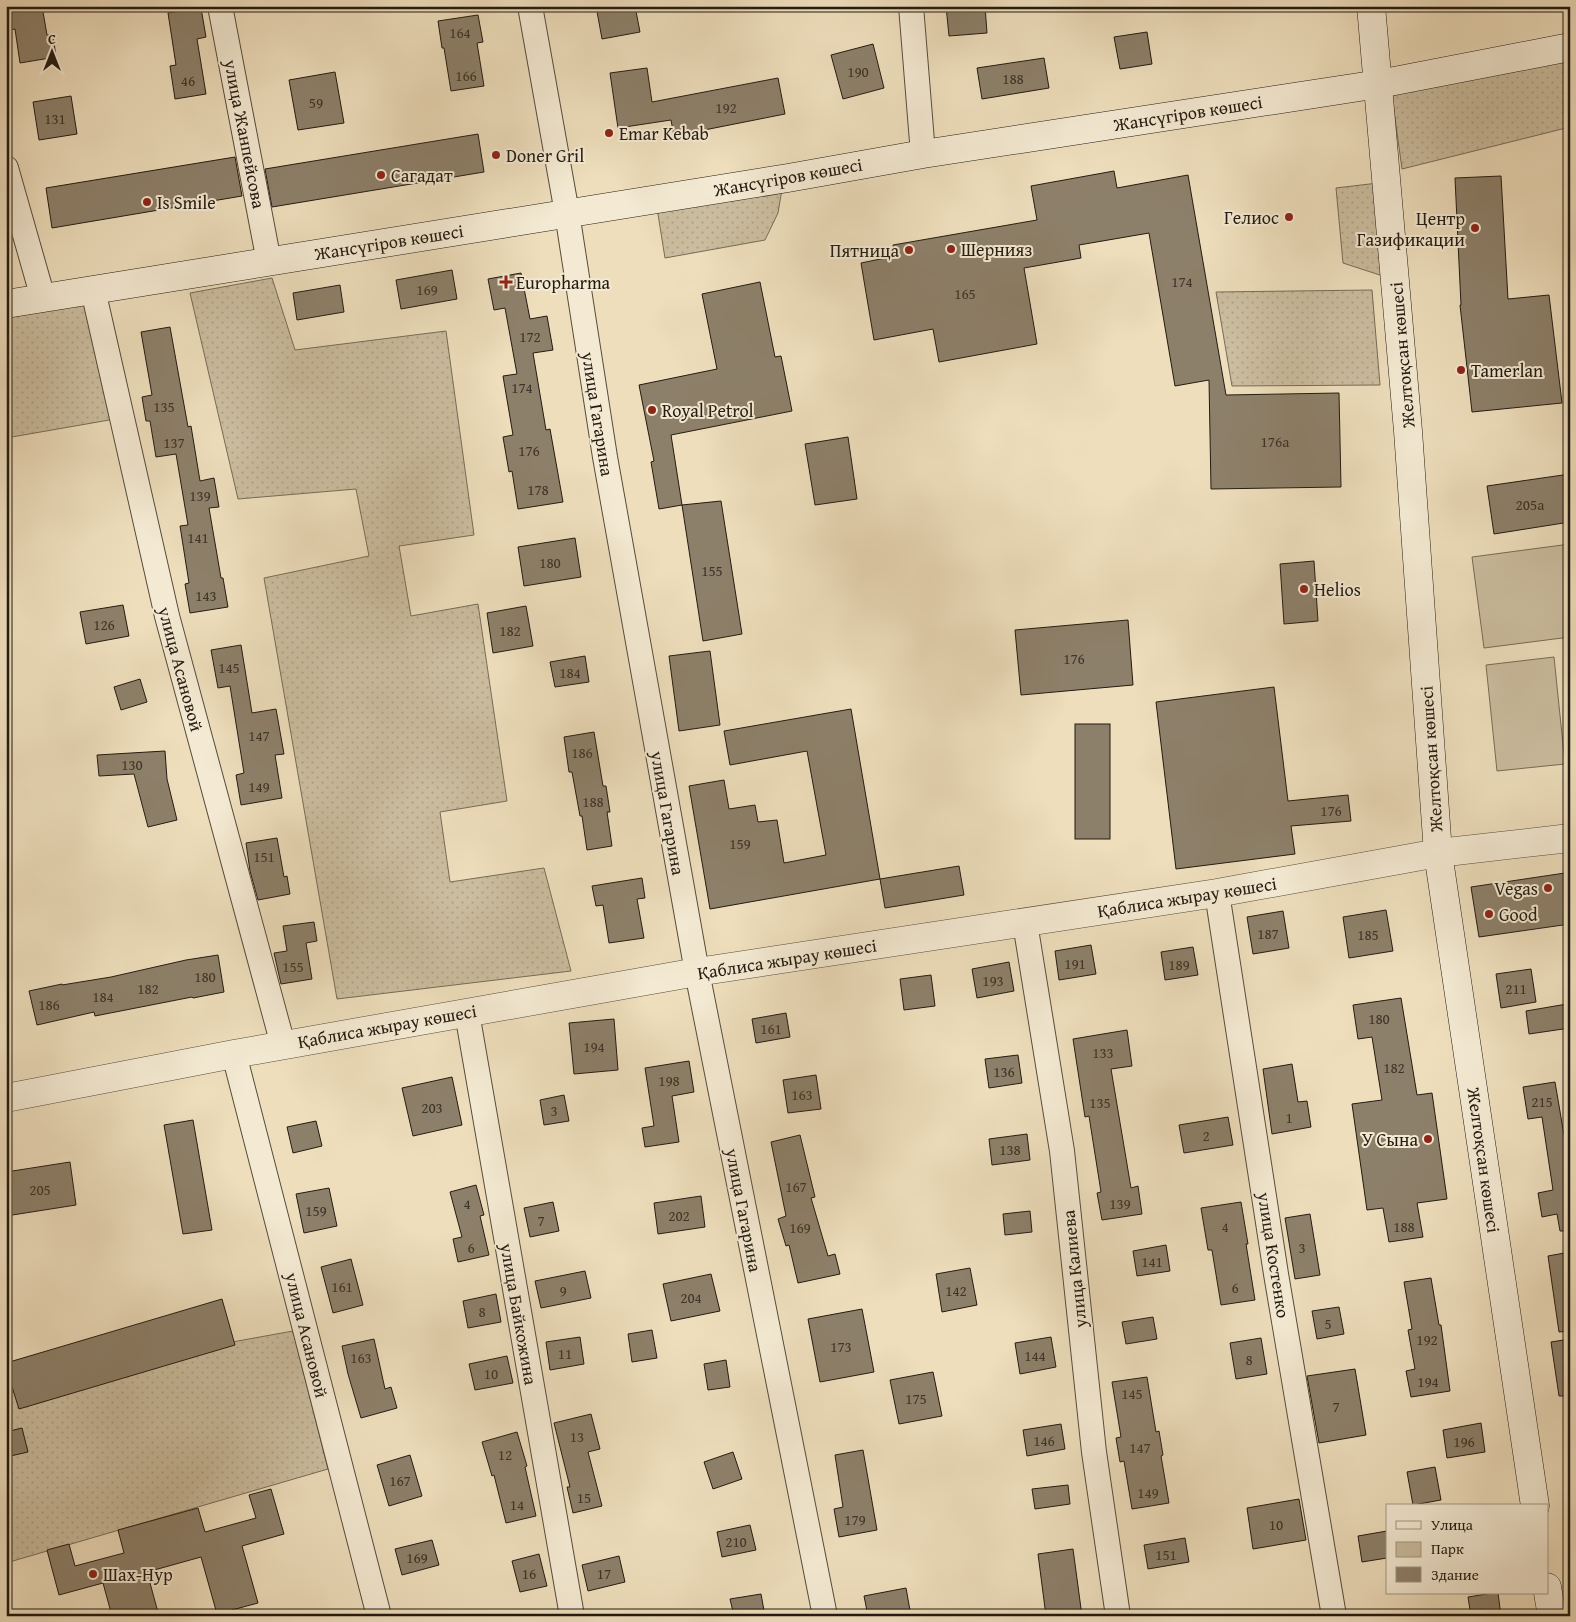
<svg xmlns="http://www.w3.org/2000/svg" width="1576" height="1622" viewBox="0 0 1576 1622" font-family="'Gentium Book Plus',serif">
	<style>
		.grass { fill: url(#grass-dots); stroke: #776c58 }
		.park { fill: #cbbd9f; stroke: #776c58 }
		.building { fill: #8d806a; stroke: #231b12 }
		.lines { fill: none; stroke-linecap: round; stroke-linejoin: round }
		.minor-casing { stroke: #564c3c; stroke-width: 26 }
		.tertiary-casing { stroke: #564c3c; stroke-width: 29 }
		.secondary-casing { stroke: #231b12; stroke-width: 29 }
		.minor { stroke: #f4ead3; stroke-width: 24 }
		.tertiary { stroke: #f4ead3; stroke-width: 28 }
		.secondary { stroke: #f4ead3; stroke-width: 28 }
		.poi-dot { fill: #8f2418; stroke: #f4ead3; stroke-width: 2 }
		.labels { text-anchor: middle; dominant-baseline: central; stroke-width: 4; stroke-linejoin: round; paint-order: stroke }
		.number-label { font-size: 15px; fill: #3e3428 }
		.street-label { font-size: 18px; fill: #231b12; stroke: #f4ead3 }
		.poi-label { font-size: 18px; fill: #231b12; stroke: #f4ead3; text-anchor: start }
	</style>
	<defs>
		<pattern id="grass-dots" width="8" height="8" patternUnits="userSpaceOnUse" patternTransform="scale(1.25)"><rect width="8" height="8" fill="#cbbd9f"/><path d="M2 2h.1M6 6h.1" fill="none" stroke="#aea288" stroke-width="1.8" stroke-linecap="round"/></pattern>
	</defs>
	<rect width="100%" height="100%" fill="#eedebc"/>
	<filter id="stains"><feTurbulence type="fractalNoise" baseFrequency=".004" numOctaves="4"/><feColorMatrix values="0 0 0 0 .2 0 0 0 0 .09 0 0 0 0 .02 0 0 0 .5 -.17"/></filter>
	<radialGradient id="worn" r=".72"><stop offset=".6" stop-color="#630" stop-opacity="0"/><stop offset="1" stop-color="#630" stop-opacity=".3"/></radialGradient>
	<g class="grass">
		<polygon points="1570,59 1570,127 1402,169 1391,89"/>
		<polygon points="1378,183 1389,278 1343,263 1336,188"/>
		<polygon points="782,189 778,213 765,240 665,258 657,208"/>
		<polygon points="272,278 295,350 446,331 474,535 399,546 411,616 478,604 507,801 440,812 450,882 544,868 571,971 337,999 264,578 369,556 356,489 238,499 190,293"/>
		<polygon points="1372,290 1380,385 1232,386 1216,292"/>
		<polygon points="86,304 115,419 6,438 6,318"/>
		<polygon points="293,1331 328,1469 6,1563 6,1383"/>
	</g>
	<g class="park">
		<polygon points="1570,544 1570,637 1484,648 1472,557"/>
		<polygon points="1554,657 1565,764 1497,771 1486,665"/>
	</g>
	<g class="building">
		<polygon points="20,6 42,6 47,35 53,35 56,57 20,63 15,29 6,31 6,8"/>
		<polygon points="596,6 635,6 640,32 602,39"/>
		<polygon points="946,6 985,6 987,33 949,36"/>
		<polygon points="201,8 206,37 197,39 206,94 175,99 170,66 176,65 168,13"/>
		<polygon points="478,15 483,42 477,43 484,86 451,91 444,48 442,48 438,21"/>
		<polygon points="1147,32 1152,64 1120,69 1114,37"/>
		<polygon points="873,44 884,88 843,99 831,55"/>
		<polygon points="1044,58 1049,88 982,99 977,68"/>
		<polygon points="647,68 652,102 778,78 785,114 674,136 671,120 618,128 610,73"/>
		<polygon points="335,72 344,123 298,130 289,80"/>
		<polygon points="71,96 77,134 39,140 33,102"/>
		<polygon points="478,134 484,172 272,207 265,169"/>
		<polygon points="235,157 242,196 52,228 46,188"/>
		<polygon points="1114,171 1117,188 1188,175 1226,395 1339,393 1341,487 1211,489 1209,380 1175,386 1149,233 1079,245 1081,258 1024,268 1037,344 939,362 933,329 874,340 861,263 895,256 893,245 1037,220 1031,186"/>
		<polygon points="1501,176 1508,299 1549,295 1562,403 1472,412 1460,305 1461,305 1455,178"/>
		<polygon points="452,270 457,299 401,309 396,280"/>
		<polygon points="521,273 530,319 547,316 553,350 533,353 546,430 550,429 563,502 518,509 512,471 509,472 503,437 513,435 503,376 517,374 505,308 494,310 488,279"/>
		<polygon points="760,282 775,357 781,356 792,411 671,435 682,505 659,509 651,462 654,461 639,385 717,369 702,294"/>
		<polygon points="340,285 344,312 297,320 293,293"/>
		<polygon points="170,327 188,427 191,426 200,481 214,478 219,507 209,508 221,578 223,578 228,607 190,613 185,584 189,583 180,526 188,525 176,454 156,457 150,421 146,421 142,397 152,395 141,332"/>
		<polygon points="848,437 857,499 815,505 805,444"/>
		<polygon points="1570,474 1570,522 1494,534 1487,486"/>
		<polygon points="721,501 742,634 703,641 682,505"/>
		<polygon points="575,538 581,577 524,586 518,547"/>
		<polygon points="1314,561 1318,621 1284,624 1280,564"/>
		<polygon points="123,605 129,636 86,644 80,612"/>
		<polygon points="526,606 533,646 493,653 487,613"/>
		<polygon points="1128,620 1133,685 1021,695 1015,630"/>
		<polygon points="241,645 252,713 276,709 284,754 275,755 282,798 241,805 236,775 244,773 230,686 218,688 211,650"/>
		<polygon points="710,651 720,725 679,731 669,656"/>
		<polygon points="585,656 589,682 555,687 550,662"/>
		<polygon points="140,679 147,702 121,710 114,687"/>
		<polygon points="1274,687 1288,801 1348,795 1351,821 1291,826 1295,854 1176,869 1156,702"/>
		<polygon points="851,709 880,879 710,909 689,786 724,780 729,809 755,805 758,822 777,820 784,863 826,855 807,751 730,765 724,731"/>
		<rect x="1075" y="724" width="35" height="115"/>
		<polygon points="594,732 603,786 606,786 610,812 607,812 612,846 587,850 582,816 580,816 572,772 569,772 564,737"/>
		<polygon points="165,751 167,779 177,820 148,827 134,774 99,776 97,755"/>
		<polygon points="277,838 284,877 287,876 290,894 258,900 250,871 246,843"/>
		<polygon points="959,866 964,895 885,908 880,879"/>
		<polygon points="1565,873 1570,902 1570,924 1479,937 1471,887"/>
		<polygon points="642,878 645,898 637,899 644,938 609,943 603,905 596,906 592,886"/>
		<polygon points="1386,910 1393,951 1349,958 1343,917"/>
		<polygon points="1283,911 1289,948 1253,954 1247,917"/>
		<polygon points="314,922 317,941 306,943 312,979 281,984 274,953 287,951 283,926"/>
		<polygon points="1091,945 1096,974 1059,980 1055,951"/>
		<polygon points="1193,947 1198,975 1165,980 1161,952"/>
		<polygon points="218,955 224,992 193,998 192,997 95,1016 94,1012 37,1025 29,991 62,984 62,985 111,977 186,960"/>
		<polygon points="1009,962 1014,991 977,998 972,969"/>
		<polygon points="1531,969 1536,1002 1501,1008 1496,974"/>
		<polygon points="931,975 935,1006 904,1010 900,979"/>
		<polygon points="1401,998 1417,1095 1432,1093 1447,1199 1417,1203 1423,1237 1389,1242 1383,1208 1367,1210 1352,1104 1382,1100 1372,1037 1358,1039 1353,1005"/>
		<polygon points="1567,1004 1570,1028 1529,1034 1526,1011"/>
		<polygon points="786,1013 790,1037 756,1043 752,1019"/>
		<polygon points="614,1019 618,1070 574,1074 569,1023"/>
		<polygon points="1127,1030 1132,1066 1111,1069 1131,1188 1138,1186 1142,1214 1102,1220 1097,1193 1101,1192 1089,1116 1085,1117 1073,1039"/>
		<polygon points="1018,1055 1022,1083 989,1088 985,1059"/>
		<polygon points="689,1061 694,1092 672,1096 679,1142 645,1147 642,1128 654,1126 645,1068"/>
		<polygon points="1292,1064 1298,1102 1307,1101 1311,1127 1272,1134 1263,1069"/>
		<polygon points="816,1075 821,1109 788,1113 783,1080"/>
		<polygon points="452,1077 462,1125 413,1136 402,1088"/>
		<polygon points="1555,1082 1564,1135 1570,1134 1570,1231 1560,1231 1557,1214 1542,1217 1538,1193 1553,1190 1542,1117 1528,1119 1523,1087"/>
		<polygon points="564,1095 569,1121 544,1125 540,1100"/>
		<polygon points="1228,1117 1233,1145 1184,1153 1179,1125"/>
		<polygon points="193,1120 212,1230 183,1234 164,1125"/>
		<polygon points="316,1121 322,1146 293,1153 287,1127"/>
		<polygon points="1027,1134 1030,1160 992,1165 989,1139"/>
		<polygon points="800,1135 815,1197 811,1198 828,1256 835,1254 840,1274 798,1283 789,1245 786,1246 778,1219 786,1216 771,1142"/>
		<polygon points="70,1162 76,1205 6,1216 6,1172"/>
		<polygon points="476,1185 484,1215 480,1216 489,1255 458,1262 453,1239 462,1237 450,1192"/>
		<polygon points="329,1188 337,1226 304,1233 296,1194"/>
		<polygon points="701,1196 705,1227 658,1234 654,1203"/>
		<polygon points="553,1202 559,1231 530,1237 524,1208"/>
		<polygon points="1241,1202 1248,1244 1246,1244 1255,1300 1221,1305 1212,1250 1208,1250 1201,1208"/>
		<polygon points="1030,1211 1032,1232 1005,1235 1003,1214"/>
		<polygon points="1310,1214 1320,1275 1295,1279 1285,1218"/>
		<polygon points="1166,1245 1170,1271 1137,1276 1133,1251"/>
		<polygon points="1570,1252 1570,1331 1559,1332 1548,1256"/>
		<polygon points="351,1259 363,1305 333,1313 321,1267"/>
		<polygon points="970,1268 977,1305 942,1312 936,1274"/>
		<polygon points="585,1271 591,1298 541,1308 535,1281"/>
		<polygon points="711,1274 720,1311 671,1321 663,1284"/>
		<polygon points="1431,1278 1439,1325 1441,1325 1450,1391 1411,1397 1406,1371 1415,1369 1408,1330 1412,1329 1404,1282"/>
		<polygon points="496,1294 501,1322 468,1328 463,1301"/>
		<polygon points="222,1299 235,1345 19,1409 6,1368 6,1363"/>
		<polygon points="1339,1307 1344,1334 1317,1339 1312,1311"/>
		<polygon points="862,1309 874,1372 820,1382 808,1319"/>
		<polygon points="1153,1317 1157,1339 1126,1344 1122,1322"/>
		<polygon points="652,1330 657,1358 632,1362 628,1334"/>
		<polygon points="580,1337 584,1364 550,1370 546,1342"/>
		<polygon points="1051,1337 1056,1367 1020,1374 1015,1343"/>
		<polygon points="1261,1338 1267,1374 1236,1379 1230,1343"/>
		<polygon points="374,1339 385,1389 391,1387 397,1408 361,1418 348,1374 342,1346"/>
		<polygon points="1570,1339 1570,1396 1559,1396 1551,1342"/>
		<polygon points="507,1356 513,1383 475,1390 469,1364"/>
		<polygon points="726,1360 730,1387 708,1390 704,1364"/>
		<polygon points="1355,1369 1366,1435 1319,1443 1307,1376"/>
		<polygon points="933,1372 942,1416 899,1424 890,1380"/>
		<polygon points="1147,1377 1156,1432 1159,1431 1163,1455 1161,1456 1169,1503 1132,1509 1124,1461 1120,1462 1116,1438 1121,1437 1112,1382"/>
		<polygon points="591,1414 600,1449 588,1452 602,1506 573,1513 567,1487 570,1487 554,1423"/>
		<polygon points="1481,1423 1485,1452 1447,1458 1443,1430"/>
		<polygon points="1061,1424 1065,1449 1027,1456 1023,1430"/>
		<polygon points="22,1428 28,1452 6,1457 6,1432"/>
		<polygon points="517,1432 527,1466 525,1467 536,1516 506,1523 494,1475 492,1476 482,1442"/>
		<polygon points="863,1450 877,1530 839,1537 834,1509 843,1507 835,1455"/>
		<polygon points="733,1452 742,1479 713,1489 704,1462"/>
		<polygon points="410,1455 422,1496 389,1506 377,1465"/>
		<polygon points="1435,1467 1441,1500 1413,1505 1407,1472"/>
		<polygon points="1068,1485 1070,1504 1035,1509 1032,1489"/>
		<polygon points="271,1489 284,1534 242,1546 258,1603 217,1614 201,1557 147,1572 159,1616 112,1616 103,1583 59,1595 47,1550 69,1544 75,1566 124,1553 118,1530 198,1508 205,1532 256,1518 249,1495"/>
		<polygon points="1299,1499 1306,1540 1253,1549 1247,1508"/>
		<polygon points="750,1525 756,1550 722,1557 717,1532"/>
		<polygon points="1387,1531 1387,1558 1362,1562 1358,1536"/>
		<polygon points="1185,1538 1189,1562 1148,1569 1144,1545"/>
		<polygon points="432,1540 439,1565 402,1575 395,1549"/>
		<polygon points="1073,1549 1082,1616 1046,1616 1038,1554"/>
		<polygon points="539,1554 547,1586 520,1592 512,1561"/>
		<polygon points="619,1556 625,1582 588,1591 582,1565"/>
		<polygon points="906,1588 911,1616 868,1616 864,1596"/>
		<polygon points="1493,1593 1498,1593 1501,1616 1471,1616 1468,1597"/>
		<polygon points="761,1594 765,1616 734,1616 730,1599"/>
	</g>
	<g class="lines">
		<defs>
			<g id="minor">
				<polyline points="220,6 269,262"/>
				<polyline points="530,6 567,213 605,457 697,972 825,1616"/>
				<polyline points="911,6 923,154"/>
				<polyline points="6,168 43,298"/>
				<polyline points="93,290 167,616 283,1045"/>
				<polyline points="1217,893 1276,1274 1334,1616"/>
				<polyline points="1025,923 1062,1151 1094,1452 1118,1616"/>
				<polyline points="467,1013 572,1616"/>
				<polyline points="234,1054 379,1616"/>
			</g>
			<polyline id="tertiary" points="6,1098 234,1054 697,972 1217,893 1438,853 1570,838"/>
			<g id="secondary">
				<polyline points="1371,6 1408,431 1438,853 1535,1506"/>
				<polyline points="6,304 788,178 923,154 1379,84 1570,47"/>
				<polyline points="1547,1587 1552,1616"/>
			</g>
		</defs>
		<use href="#minor" class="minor-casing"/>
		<use href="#tertiary" class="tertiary-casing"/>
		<use href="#secondary" class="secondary-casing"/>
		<use href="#minor" class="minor"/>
		<use href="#tertiary" class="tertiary"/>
		<use href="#secondary" class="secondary"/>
	</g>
	<g class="poi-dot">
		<circle cx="609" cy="133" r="5"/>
		<circle cx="496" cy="155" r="5"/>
		<circle cx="381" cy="175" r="5"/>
		<circle cx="147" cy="202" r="5"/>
		<circle cx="1289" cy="217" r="5"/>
		<circle cx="1475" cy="228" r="5"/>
		<circle cx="951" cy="249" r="5"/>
		<circle cx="909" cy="250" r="5"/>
		<path d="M503.5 274.5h5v5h5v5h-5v5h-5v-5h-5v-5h5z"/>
		<circle cx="1461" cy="370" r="5"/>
		<circle cx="652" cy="410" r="5"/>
		<circle cx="1304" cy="589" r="5"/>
		<circle cx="1548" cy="888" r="5"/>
		<circle cx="1489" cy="914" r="5"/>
		<circle cx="1428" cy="1139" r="5"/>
		<circle cx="93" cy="1574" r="5"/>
	</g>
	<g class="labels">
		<g class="number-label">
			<text x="460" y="32">164</text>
			<text x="858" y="71">190</text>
			<text x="466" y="75">166</text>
			<text x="1013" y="78">188</text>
			<text x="188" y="80">46</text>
			<text x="316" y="102">59</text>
			<text x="726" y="107">192</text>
			<text x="55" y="118">131</text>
			<text x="1182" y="281">174</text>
			<text x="427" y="289">169</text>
			<text x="965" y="293">165</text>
			<text x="530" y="336">172</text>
			<text x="522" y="387">174</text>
			<text x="164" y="406">135</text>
			<text x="1275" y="441">176а</text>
			<text x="174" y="442">137</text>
			<text x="529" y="450">176</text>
			<text x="538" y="489">178</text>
			<text x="200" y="495">139</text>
			<text x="1530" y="504">205а</text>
			<text x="198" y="537">141</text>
			<text x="550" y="562">180</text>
			<text x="712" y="570">155</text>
			<text x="206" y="595">143</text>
			<text x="104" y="624">126</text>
			<text x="510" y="630">182</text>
			<text x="1074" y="658">176</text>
			<text x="229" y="667">145</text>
			<text x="570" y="672">184</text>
			<text x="259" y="735">147</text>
			<text x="582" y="752">186</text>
			<text x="132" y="764">130</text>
			<text x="259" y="786">149</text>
			<text x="593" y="801">188</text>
			<text x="1331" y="810">176</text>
			<text x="740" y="843">159</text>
			<text x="264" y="856">151</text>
			<text x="1268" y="933">187</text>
			<text x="1368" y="934">185</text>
			<text x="1075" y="963">191</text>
			<text x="1179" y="964">189</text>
			<text x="293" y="966">155</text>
			<text x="205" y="976">180</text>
			<text x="993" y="980">193</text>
			<text x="148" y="988">182</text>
			<text x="1516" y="988">211</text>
			<text x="103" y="996">184</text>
			<text x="49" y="1004">186</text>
			<text x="1379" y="1018">180</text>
			<text x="771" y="1028">161</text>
			<text x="594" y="1046">194</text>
			<text x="1103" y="1052">133</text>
			<text x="1394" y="1067">182</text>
			<text x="1004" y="1071">136</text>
			<text x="669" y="1080">198</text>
			<text x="802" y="1094">163</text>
			<text x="1542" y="1101">215</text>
			<text x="1100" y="1102">135</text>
			<text x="432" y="1107">203</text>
			<text x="554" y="1110">3</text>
			<text x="1289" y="1117">1</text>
			<text x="1206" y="1135">2</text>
			<text x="1010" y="1149">138</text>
			<text x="796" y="1186">167</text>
			<text x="40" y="1189">205</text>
			<text x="467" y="1203">4</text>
			<text x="1120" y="1203">139</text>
			<text x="316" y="1210">159</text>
			<text x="679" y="1215">202</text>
			<text x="541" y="1220">7</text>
			<text x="1225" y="1226">4</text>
			<text x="1404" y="1226">188</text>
			<text x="800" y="1227">169</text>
			<text x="471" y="1247">6</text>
			<text x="1302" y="1247">3</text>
			<text x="1152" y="1261">141</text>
			<text x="342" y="1286">161</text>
			<text x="1235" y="1287">6</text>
			<text x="563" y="1290">9</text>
			<text x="956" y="1290">142</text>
			<text x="691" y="1297">204</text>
			<text x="482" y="1311">8</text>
			<text x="1328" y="1323">5</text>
			<text x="1427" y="1339">192</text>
			<text x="841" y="1346">173</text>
			<text x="565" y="1353">11</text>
			<text x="1035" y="1355">144</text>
			<text x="361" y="1357">163</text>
			<text x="1249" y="1359">8</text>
			<text x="491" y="1373">10</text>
			<text x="1428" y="1381">194</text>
			<text x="1132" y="1393">145</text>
			<text x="916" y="1398">175</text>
			<text x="1336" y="1406">7</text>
			<text x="577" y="1436">13</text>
			<text x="1044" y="1440">146</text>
			<text x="1464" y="1441">196</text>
			<text x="1140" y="1447">147</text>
			<text x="505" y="1454">12</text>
			<text x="400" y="1480">167</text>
			<text x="1148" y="1492">149</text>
			<text x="584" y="1497">15</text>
			<text x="517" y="1504">14</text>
			<text x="855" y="1519">179</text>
			<text x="1276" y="1524">10</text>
			<text x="736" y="1541">210</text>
			<text x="1166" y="1554">151</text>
			<text x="417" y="1557">169</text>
			<text x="529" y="1573">16</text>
			<text x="604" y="1573">17</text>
		</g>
		<g class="street-label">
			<text transform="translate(1188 113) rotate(-9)">Жансүгіров көшесі</text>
			<text transform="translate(245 134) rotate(79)">улица Жанпейсова</text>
			<text transform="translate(788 177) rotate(-10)">Жансүгіров көшесі</text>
			<text transform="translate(389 242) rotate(-9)">Жансүгіров көшесі</text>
			<text transform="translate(1402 355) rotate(-95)">Желтоқсан көшесі</text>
			<text transform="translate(598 414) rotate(81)">улица Гагарина</text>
			<text transform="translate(181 669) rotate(75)">улица Асановой</text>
			<text transform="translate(1431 759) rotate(-94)">Желтоқсан көшесі</text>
			<text transform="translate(668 813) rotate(80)">улица Гагарина</text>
			<text transform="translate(1187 897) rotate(-9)">Қаблиса жырау көшесі</text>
			<text transform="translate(787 959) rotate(-9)">Қаблиса жырау көшесі</text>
			<text transform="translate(387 1026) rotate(-10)">Қаблиса жырау көшесі</text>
			<text transform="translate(1484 1160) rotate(82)">Желтоқсан көшесі</text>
			<text transform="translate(744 1210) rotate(79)">улица Гагарина</text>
			<text transform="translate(1274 1255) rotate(81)">улица Костенко</text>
			<text transform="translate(1074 1269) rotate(-96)">улица Калиева</text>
			<text transform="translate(519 1314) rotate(80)">улица Байкожина</text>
			<text transform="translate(307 1335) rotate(76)">улица Асановой</text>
		</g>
		<g class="poi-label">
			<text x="619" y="133">Emar Kebab</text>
			<text x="506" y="155">Doner Gril</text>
			<text x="391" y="175">Сагадат</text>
			<text x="157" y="202">Is Smile</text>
			<text x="1279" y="217" text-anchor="end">Гелиос</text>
			<text x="1465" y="218" text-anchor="end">Центр<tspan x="1465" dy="21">Газификации</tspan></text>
			<text x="961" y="249">Шернияз</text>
			<text x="899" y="250" text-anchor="end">Пятница</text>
			<text x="516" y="282">Europharma</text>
			<text x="1471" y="370">Tamerlan</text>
			<text x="662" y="410">Royal Petrol</text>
			<text x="1314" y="589">Helios</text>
			<text x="1538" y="888" text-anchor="end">Vegas</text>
			<text x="1499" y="914">Good</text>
			<text x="1418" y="1139" text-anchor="end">У Сына</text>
			<text x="103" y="1574">Шах-Нур</text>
		</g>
	</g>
	<rect width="1576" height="1622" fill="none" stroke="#eedebc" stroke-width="25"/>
	<rect x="8" y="8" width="1561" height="1607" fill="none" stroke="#231b12" stroke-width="2.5"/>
	<rect x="12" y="12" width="1551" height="1597" fill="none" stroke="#231b12"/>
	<rect x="1386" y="1504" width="162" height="90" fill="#f4ead3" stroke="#a09786"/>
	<rect x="1396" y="1521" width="25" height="8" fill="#f4ead3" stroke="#a09786"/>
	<text x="1431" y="1530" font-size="15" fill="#231b12">Улица</text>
	<rect x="1396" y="1542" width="25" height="15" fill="#cbbd9f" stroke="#a09786"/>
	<text x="1431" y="1554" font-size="15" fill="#231b12">Парк</text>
	<rect x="1396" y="1567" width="25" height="15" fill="#8d806a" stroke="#a09786"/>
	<text x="1431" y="1580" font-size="15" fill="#231b12">Здание</text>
	<g transform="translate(52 52)" stroke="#f4ead3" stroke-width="4" paint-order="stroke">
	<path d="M0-4L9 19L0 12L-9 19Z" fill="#231b12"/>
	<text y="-8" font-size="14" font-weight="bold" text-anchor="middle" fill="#231b12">С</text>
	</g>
	<rect width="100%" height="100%" filter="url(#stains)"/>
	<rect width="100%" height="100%" fill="url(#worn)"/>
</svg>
